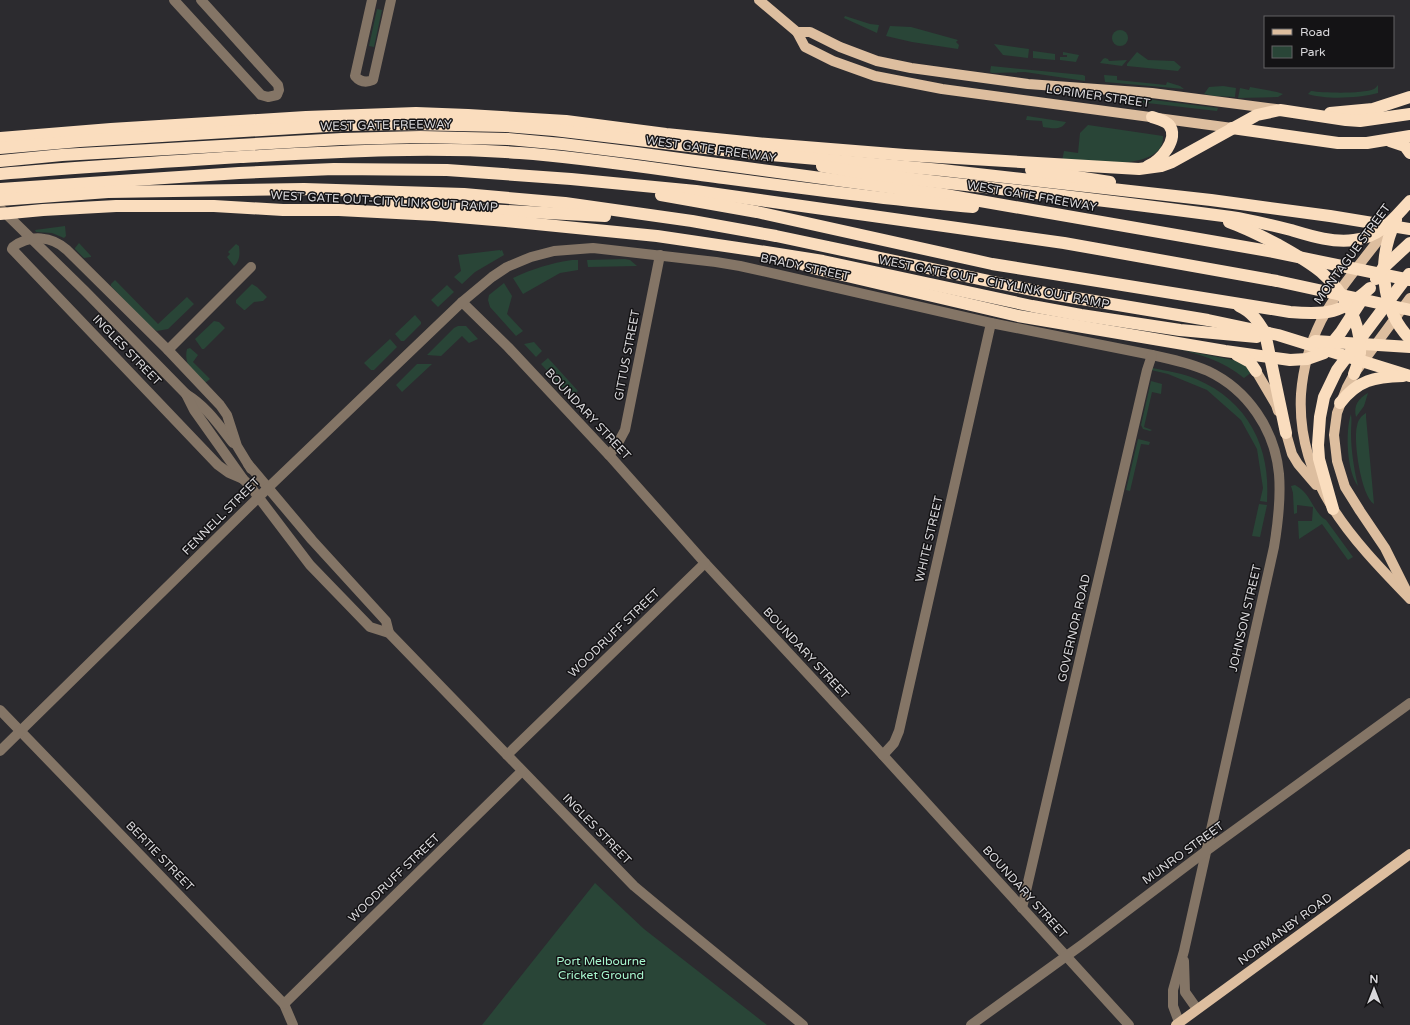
<svg xmlns="http://www.w3.org/2000/svg" width="1410" height="1025" viewBox="0 0 1410 1025" font-family="'Varela Round',sans-serif">
	<style>
		.green { fill: #294537 }
		.lines { fill: none; stroke-linecap: round; stroke-linejoin: round }
		.minor { stroke: #847566; stroke-width: 10 }
		.major { stroke: #ddbe9f; stroke-width: 10 }
		.highway { stroke: #faddbe; stroke-width: 12 }
		.labels { text-anchor: middle; dominant-baseline: central; stroke-width: 3; stroke-linejoin: round; paint-order: stroke }
		.street-label { font-size: 12px; fill: #d9d8db; stroke: #141315 }
		.park-label { font-size: 12px; fill: #a8f7cf; stroke: #141315 }
	</style>
	<rect width="100%" height="100%" fill="#2c2b2f"/>
	<g class="green">
		<polygon points="377,9 382,10 374,47 369,46"/>
		<polygon points="845,16 870,24 879,25 877,33 844,18"/>
		<polygon points="890,26 911,27 958,40 956,42 959,45 958,49 912,42 886,36"/>
		<circle cx="1120" cy="38" r="8"/>
		<polygon points="994,44 1029,49 1028,58 1003,55"/>
		<polygon points="1033,51 1055,54 1055,60 1033,58"/>
		<polygon points="1063,52 1079,55 1076,62 1060,60 1060,57 1067,57 1067,55 1063,55"/>
		<polygon points="1137,52 1148,60 1174,61 1181,67 1178,71 1127,66 1127,64"/>
		<polygon points="1105,58 1108,59 1109,61 1127,60 1122,66 1100,63 1103,59"/>
		<polygon points="991,66 1083,75 1085,76 1085,81 1025,72 992,73 990,72"/>
		<polygon points="1104,75 1117,76 1117,80 1166,85 1167,82 1180,86 1184,89 1105,82"/>
		<path d="M 1378,85 L 1378,93 C 1359,98 1327,100 1308,94 L 1311,91 C 1324,93 1363,94 1374,89 C 1376,88 1377,86 1378,85 Z"/>
		<polygon points="1223,86 1236,88 1235,97 1214,96 1204,94 1209,87"/>
		<polygon points="1250,87 1277,92 1283,94 1278,97 1238,98 1240,88 1249,90"/>
		<polygon points="1122,96 1218,108 1217,111 1121,100"/>
		<path d="M 1027,116 L 1066,122 C 1061,131 1052,128 1043,127 L 1042,121 L 1026,120 Z"/>
		<path d="M 1088,125 L 1163,136 C 1165,173 1085,162 1062,161 L 1064,151 L 1078,153 L 1080,133 Z"/>
		<polygon points="65,226 66,236 64,238 52,233 36,232 35,230"/>
		<polygon points="79,243 91,256 91,257 84,258 75,249 75,248"/>
		<path d="M 236,244 L 239,246 C 240,254 240,261 234,266 L 227,257 L 230,254 L 228,252 Z"/>
		<polygon points="500,250 500,251 502,250 504,255 475,272 462,284 454,277 461,271 458,255"/>
		<polygon points="625,259 630,260 637,266 588,267 587,260"/>
		<path d="M 572,260 L 578,260 L 578,270 L 560,273 L 523,294 L 513,278 C 532,269 551,263 572,260 Z"/>
		<polygon points="115,280 158,324 187,297 194,304 168,329 157,331 149,326 111,286 111,284"/>
		<polygon points="504,283 512,296 507,314 523,331 516,336 490,307 488,300 489,295"/>
		<polygon points="252,284 257,287 267,297 263,301 254,302 245,310 244,310 236,303 236,300"/>
		<polygon points="447,285 454,292 438,307 431,300"/>
		<polygon points="415,315 421,322 421,324 404,341 401,341 395,334"/>
		<polygon points="214,321 219,322 225,328 204,349 202,349 195,339"/>
		<polygon points="458,326 466,326 478,339 469,343 462,336 441,356 427,355 454,328"/>
		<polygon points="390,339 397,347 374,370 371,370 364,363"/>
		<polygon points="534,342 542,351 536,357 524,344"/>
		<path d="M 190,348 L 198,355 L 193,362 L 210,379 L 205,383 C 195,372 183,366 187,349 Z"/>
		<path d="M 1172,348 L 1233,360 L 1243,363 L 1252,372 L 1244,378 C 1223,361 1198,353 1172,348 Z"/>
		<polygon points="548,358 578,391 571,397 541,364"/>
		<polygon points="417,364 432,364 402,392 396,385"/>
		<path d="M 1152,368 C 1167,371 1183,373 1196,379 C 1248,401 1271,447 1267,502 L 1260,501 L 1263,488 L 1257,449 L 1241,420 L 1207,390 L 1168,374 L 1151,370 Z"/>
		<polygon points="1151,381 1162,384 1161,394 1152,392 1144,427 1152,430 1150,431 1143,429 1141,425"/>
		<path d="M 1368,393 L 1364,406 L 1356,417 C 1353,405 1359,398 1368,393 Z"/>
		<path d="M 1366,413 L 1366,417 L 1374,504 C 1361,496 1353,440 1357,426 C 1358,420 1361,416 1366,413 Z"/>
		<path d="M 1351,414 C 1352,421 1351,426 1351,433 C 1351,450 1354,469 1358,486 C 1347,472 1345,431 1351,414 Z"/>
		<polygon points="1138,439 1150,442 1149,445 1141,444 1130,491 1126,490"/>
		<path d="M 1295,485 C 1312,494 1313,513 1326,520 L 1353,557 L 1348,560 L 1322,524 L 1299,539 L 1298,521 L 1312,521 L 1313,507 L 1297,505 L 1297,513 L 1294,514 L 1293,493 L 1291,486 Z"/>
		<polygon points="1259,504 1267,505 1260,537 1252,536"/>
		<polygon points="595,883 644,929 767,1025 482,1025"/>
	</g>
	<g class="lines">
		<g class="minor">
			<polyline points="174,0 261,95 268,97 277,95 279,90 278,85 201,0"/>
			<path d="M 372,0 L 355,76 C 360,82 366,83 373,80 L 391,0"/>
			<path d="M 0,208 L 85,291 L 186,394 C 207,407 218,424 233,443"/>
			<polyline points="462,302 508,347 609,455 705,563 860,730 1129,1025"/>
			<polyline points="168,350 251,267"/>
			<polyline points="186,394 194,410 243,479 250,486 310,565 370,627 389,633 634,886 664,911 803,1025"/>
			<polyline points="609,455 617,445 625,430 660,255"/>
			<polyline points="248,464 312,540 386,621 389,633"/>
			<path d="M 243,479 L 229,473 L 218,465 L 12,249 L 13,247 C 30,234 52,236 67,250 L 168,350 L 220,405 L 227,415 L 237,446 L 251,469"/>
			<polyline points="0,710 284,1004 293,1025"/>
			<path d="M 0,751 L 273,483 L 462,302 L 492,277 L 507,267 L 531,257 L 554,251 L 593,248 L 716,262 L 740,266 L 991,323 L 1152,355 C 1171,359 1190,363 1208,371 C 1248,390 1275,430 1279,474 C 1281,499 1278,523 1274,547 L 1184,951 L 1173,990 L 1173,1006 L 1179,1022"/>
			<polyline points="507,755 705,563"/>
			<polyline points="883,755 894,743 899,731 991,323"/>
			<polyline points="1022,908 1147,370 1152,355"/>
			<polyline points="1184,961 1185,992 1197,1009"/>
			<polyline points="284,1004 522,771"/>
			<polyline points="971,1025 1083,944 1206,851 1410,703"/>
		</g>
		<g class="major">
			<polyline points="759,0 797,32 805,47 833,61 875,76 942,89 1232,128"/>
			<polyline points="797,32 810,32 840,47 877,61 911,68 1028,84 1152,93 1276,109"/>
			<path d="M 1388,227 C 1366,258 1339,287 1321,321 C 1310,343 1303,369 1301,394 C 1296,482 1353,540 1410,599"/>
			<polyline points="1256,371 1276,405 1278,411"/>
			<polyline points="1284,426 1292,454 1298,464 1316,485"/>
			<polyline points="1407,592 1385,548 1360,511 1345,487 1337,461 1334,435 1337,413 1347,387 1354,374 1410,298"/>
			<polyline points="1176,1025 1410,854"/>
		</g>
		<g class="highway">
			<polyline points="1330,113 1373,109 1410,97"/>
			<polyline points="1232,128 1338,143 1367,143 1410,136"/>
			<polyline points="0,138 111,129 306,117 416,113 468,115 566,121 666,134 756,143 905,155 1139,169 1161,166 1172,162 1257,115 1280,110 1346,120 1360,121 1410,114"/>
			<polyline points="1390,141 1405,146 1410,153"/>
			<polyline points="0,148 80,141 344,125 407,124 506,126 554,130 748,153 942,170 1211,200 1330,216 1410,229"/>
			<polyline points="0,161 62,155 342,139 420,137 508,139 562,144 636,153 940,194 1274,252 1410,280"/>
			<path d="M 822,166 C 881,177 941,182 1001,189 C 1078,197 1155,207 1231,217 C 1251,220 1271,225 1291,230 C 1311,236 1333,243 1354,240 C 1382,236 1393,219 1410,201"/>
			<path d="M 1148,166 C 1160,162 1180,138 1169,125 C 1165,120 1158,119 1152,117"/>
			<polyline points="1031,170 1110,182"/>
			<path d="M 0,174 C 80,167 160,162 240,157 C 333,152 426,146 520,153 C 588,158 656,169 724,178 C 807,189 890,200 973,207"/>
			<polyline points="0,189 239,173 334,169 447,170 571,179 696,191 1064,243 1277,281 1410,310"/>
			<path d="M 661,195 L 757,212 L 992,264 L 1290,312 C 1327,315 1341,314 1370,288"/>
			<polyline points="0,200 108,192 304,189 464,194 565,203 692,221 776,236 1046,293 1208,320 1278,335 1410,376"/>
			<polyline points="388,205 605,216"/>
			<polyline points="0,214 43,210 116,206 214,206 283,210 339,210 435,215 506,221 657,236 766,252 823,261 1032,306 1081,315 1180,330 1257,337"/>
			<path d="M 1396,220 C 1377,258 1380,308 1410,339"/>
			<path d="M 1229,222 C 1246,228 1261,236 1277,244 C 1291,252 1308,261 1321,272 C 1343,291 1362,323 1360,353 C 1359,360 1357,367 1354,374"/>
			<polyline points="799,263 817,269 1018,316 1225,351 1290,360 1307,359 1324,353 1341,332 1363,298"/>
			<polyline points="1376,279 1383,268 1410,243"/>
			<path d="M 1239,306 C 1252,312 1258,321 1265,333 L 1286,433"/>
			<polyline points="1315,341 1410,347"/>
			<polyline points="1237,355 1250,362 1256,371"/>
			<path d="M 1340,403 C 1358,380 1374,377 1403,376"/>
			<polyline points="1333,509 1319,459 1318,445 1320,417 1324,397 1337,370 1409,274"/>
		</g>
	</g>
	<g class="labels">
		<g class="street-label">
			<text transform="translate(1098 96) rotate(8)">LORIMER STREET</text>
			<text transform="translate(386 125) rotate(-1)">WEST GATE FREEWAY</text>
			<text transform="translate(711 149) rotate(8)">WEST GATE FREEWAY</text>
			<text transform="translate(1032 196) rotate(10)">WEST GATE FREEWAY</text>
			<text transform="translate(384 201) rotate(3)">WEST GATE OUT-CITYLINK OUT RAMP</text>
			<text transform="translate(1352 254) rotate(-54)">MONTAGUE STREET</text>
			<text transform="translate(805 267) rotate(12)">BRADY STREET</text>
			<text transform="translate(994 282) rotate(11)">WEST GATE OUT - CITYLINK OUT RAMP</text>
			<text transform="translate(127 350) rotate(46)">INGLES STREET</text>
			<text transform="translate(627 355) rotate(-79)">GITTUS STREET</text>
			<text transform="translate(588 414) rotate(47)">BOUNDARY STREET</text>
			<text transform="translate(221 516) rotate(-45)">FENNELL STREET</text>
			<text transform="translate(929 539) rotate(-77)">WHITE STREET</text>
			<text transform="translate(1245 618) rotate(-77)">JOHNSON STREET</text>
			<text transform="translate(1074 628) rotate(-77)">GOVERNOR ROAD</text>
			<text transform="translate(614 633) rotate(-44)">WOODRUFF STREET</text>
			<text transform="translate(806 653) rotate(47)">BOUNDARY STREET</text>
			<text transform="translate(597 829) rotate(46)">INGLES STREET</text>
			<text transform="translate(1183 853) rotate(-36)">MUNRO STREET</text>
			<text transform="translate(160 856) rotate(46)">BERTIE STREET</text>
			<text transform="translate(394 878) rotate(-44)">WOODRUFF STREET</text>
			<text transform="translate(1025 892) rotate(48)">BOUNDARY STREET</text>
			<text transform="translate(1285 929) rotate(-36)">NORMANBY ROAD</text>
		</g>
		<g class="park-label">
			<text x="601" y="961">Port Melbourne<tspan x="601" dy="14">Cricket Ground</tspan></text>
		</g>
	</g>
	<rect x="1264" y="16" width="130" height="52" fill="#141315" stroke="#636264"/>
	<rect x="1272" y="29" width="20" height="6" fill="#ddbe9f" stroke="#636264"/>
	<text x="1300" y="36" font-size="12" fill="#d9d8db">Road</text>
	<rect x="1272" y="46" width="20" height="12" fill="#294537" stroke="#636264"/>
	<text x="1300" y="56" font-size="12" fill="#d9d8db">Park</text>
	<g transform="translate(1374 989)" stroke="#141315" stroke-width="3" paint-order="stroke">
	<path d="M0-3L7 15L0 10L-7 15Z" fill="#d9d8db"/>
	<text y="-6" font-size="11" font-weight="bold" text-anchor="middle" fill="#d9d8db">N</text>
	</g>
</svg>
